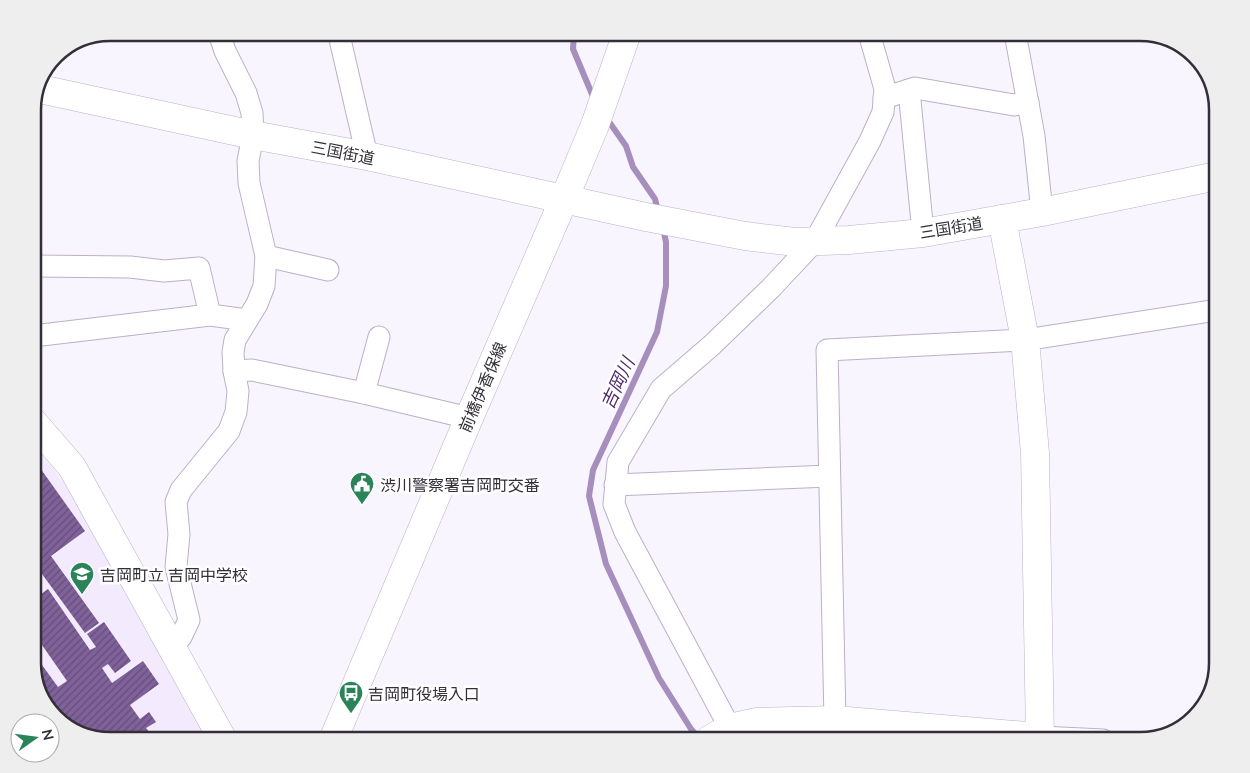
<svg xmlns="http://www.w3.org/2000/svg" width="1250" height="773" viewBox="0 0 1250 773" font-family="Lato,'Noto Sans JP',sans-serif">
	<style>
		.built { fill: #f4eafd }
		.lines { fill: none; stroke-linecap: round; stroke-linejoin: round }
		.stream { stroke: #a78fbd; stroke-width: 6 }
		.building { fill: url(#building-hatch) }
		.street-casing { stroke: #bcb0c7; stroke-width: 23 }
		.secondary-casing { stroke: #bcb0c7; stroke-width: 29 }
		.primary-casing { stroke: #bcb0c7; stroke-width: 29 }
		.street { stroke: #fff; stroke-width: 21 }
		.secondary { stroke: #fff; stroke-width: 28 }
		.primary { stroke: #fff; stroke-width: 28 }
		.labels { text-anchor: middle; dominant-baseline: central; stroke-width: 5; stroke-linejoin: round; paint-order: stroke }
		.street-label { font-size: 16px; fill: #332e37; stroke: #fff }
		.poi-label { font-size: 16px; fill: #332e37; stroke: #fff; text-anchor: start }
		.water-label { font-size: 18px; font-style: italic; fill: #4f266c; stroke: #fff }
		.rim { fill: none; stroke: #332e37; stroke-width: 2.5 }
	</style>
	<defs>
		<pattern id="building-hatch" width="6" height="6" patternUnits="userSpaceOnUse" patternTransform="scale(1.25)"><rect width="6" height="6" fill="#80629a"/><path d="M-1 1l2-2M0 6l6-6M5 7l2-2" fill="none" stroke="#644d78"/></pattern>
	</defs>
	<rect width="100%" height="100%" fill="#f9f5fe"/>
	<polygon class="built" points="33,446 52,467 92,522 209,740 110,740 71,730 43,702 33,667"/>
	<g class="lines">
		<g class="stream">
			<polyline points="574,33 573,49 594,99"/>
			<polyline points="605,116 626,146 633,167 655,199 658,211"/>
			<polyline points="663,228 666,242 666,286 657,332 593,470 589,496 606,564 659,678 691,729 701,740"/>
		</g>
	</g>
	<g class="building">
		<polygon points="33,458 85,531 51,556 99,623 85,633 42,574 33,580"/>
		<polygon points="48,589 90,650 96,647 87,634 104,622 131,661 115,673 108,664 102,668 112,683 143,661 159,684 130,705 140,719 149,712 156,722 146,728 155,740 110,740 71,730 43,702 34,671 42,665 58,687 67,681 33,632 33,600"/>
		<polygon points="174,732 180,740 163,740"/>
	</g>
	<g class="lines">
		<defs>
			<g id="street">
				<polyline points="345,33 339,35 367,156"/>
				<polyline points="1015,33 1034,136 1042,212"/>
				<polyline points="909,90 923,233"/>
				<polyline points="884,98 915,88 1014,105 1028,102"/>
				<polyline points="266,256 328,270"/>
				<polyline points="33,266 130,267 164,271 199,268 210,315"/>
				<polyline points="33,336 210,315 247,320"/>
				<polyline points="234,371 252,370 364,393 469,418"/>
				<polyline points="364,393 379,337"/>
				<polyline points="615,485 829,476"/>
				<polyline points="172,647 181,637 189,620 176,567 179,534 176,502 181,490 229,431 236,412 238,391 234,371 233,352 235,340 257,304 264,286 266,256 249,183 248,161 253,135 252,113 246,93 225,51 219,33"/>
				<polyline points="835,720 827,350 1025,340 1217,310"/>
				<polyline points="730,728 625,532 614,504 618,462 661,389 712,345 771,288 815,241 870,141 883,112 885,89 869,33"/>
				<polyline points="1040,740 1040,737 1103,740"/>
			</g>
			<g id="secondary">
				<polyline points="40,89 253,135 367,156 646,217 745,236 795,242 849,240 923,233 1042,212 1217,176"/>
				<polyline points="33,422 72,467 223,740"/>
				<polyline points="709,740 730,728 757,722 835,720 1040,737 1035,453 1025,340 1002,219"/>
			</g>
			<polyline id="primary" points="333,740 469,418 564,199 595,125 627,33"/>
		</defs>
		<use href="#street" class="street-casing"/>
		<use href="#secondary" class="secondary-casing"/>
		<use href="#primary" class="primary-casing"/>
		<use href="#street" class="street"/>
		<use href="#secondary" class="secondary"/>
		<use href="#primary" class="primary"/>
	</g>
	<defs>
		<symbol id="civic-pin" viewBox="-11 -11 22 30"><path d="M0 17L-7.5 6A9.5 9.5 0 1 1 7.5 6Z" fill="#2b8459" stroke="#fff"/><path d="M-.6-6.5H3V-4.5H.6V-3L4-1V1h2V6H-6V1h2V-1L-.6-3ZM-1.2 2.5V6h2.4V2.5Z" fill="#fff"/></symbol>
		<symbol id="school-pin" viewBox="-11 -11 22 30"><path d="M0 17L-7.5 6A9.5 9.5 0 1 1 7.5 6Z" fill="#2b8459" stroke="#fff"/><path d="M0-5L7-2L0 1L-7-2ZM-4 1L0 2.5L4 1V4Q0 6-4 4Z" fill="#fff"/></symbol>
		<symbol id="bus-pin" viewBox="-11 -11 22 30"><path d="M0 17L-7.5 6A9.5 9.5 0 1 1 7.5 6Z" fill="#2b8459" stroke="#fff"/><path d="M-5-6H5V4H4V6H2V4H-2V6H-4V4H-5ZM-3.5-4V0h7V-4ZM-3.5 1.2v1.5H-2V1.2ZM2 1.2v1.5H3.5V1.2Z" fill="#fff"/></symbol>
	</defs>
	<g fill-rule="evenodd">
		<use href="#civic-pin" x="348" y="470" width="28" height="38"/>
		<use href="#school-pin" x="68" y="560" width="28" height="38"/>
		<use href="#bus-pin" x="337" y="679" width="28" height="38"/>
	</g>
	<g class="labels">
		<g class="street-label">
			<text transform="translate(343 152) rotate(11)">三国街道</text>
			<text transform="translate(951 227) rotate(-9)">三国街道</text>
			<text transform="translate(482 387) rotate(-67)">前橋伊香保線</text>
		</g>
		<g class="poi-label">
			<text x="380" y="484">渋川警察署吉岡町交番</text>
			<text x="100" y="574">吉岡町立 吉岡中学校</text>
			<text x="368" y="693">吉岡町役場入口</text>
		</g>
		<g class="water-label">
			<text transform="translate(617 383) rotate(-65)">吉岡川</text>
		</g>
	</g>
	<path d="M0 0H1250V773H0ZM110 41H1140A69 69 0 0 1 1209 110V663A69 69 0 0 1 1140 732H110A69 69 0 0 1 41 663V110A69 69 0 0 1 110 41Z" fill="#efeeef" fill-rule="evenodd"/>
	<path class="rim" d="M110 41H1140A69 69 0 0 1 1209 110V663A69 69 0 0 1 1140 732H110A69 69 0 0 1 41 663V110A69 69 0 0 1 110 41Z"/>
	<g transform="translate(35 738) rotate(76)"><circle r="24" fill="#ffffff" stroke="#adabaf"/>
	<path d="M0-4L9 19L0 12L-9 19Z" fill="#2b8459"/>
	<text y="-8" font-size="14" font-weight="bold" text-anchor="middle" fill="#332e37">N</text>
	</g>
</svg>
